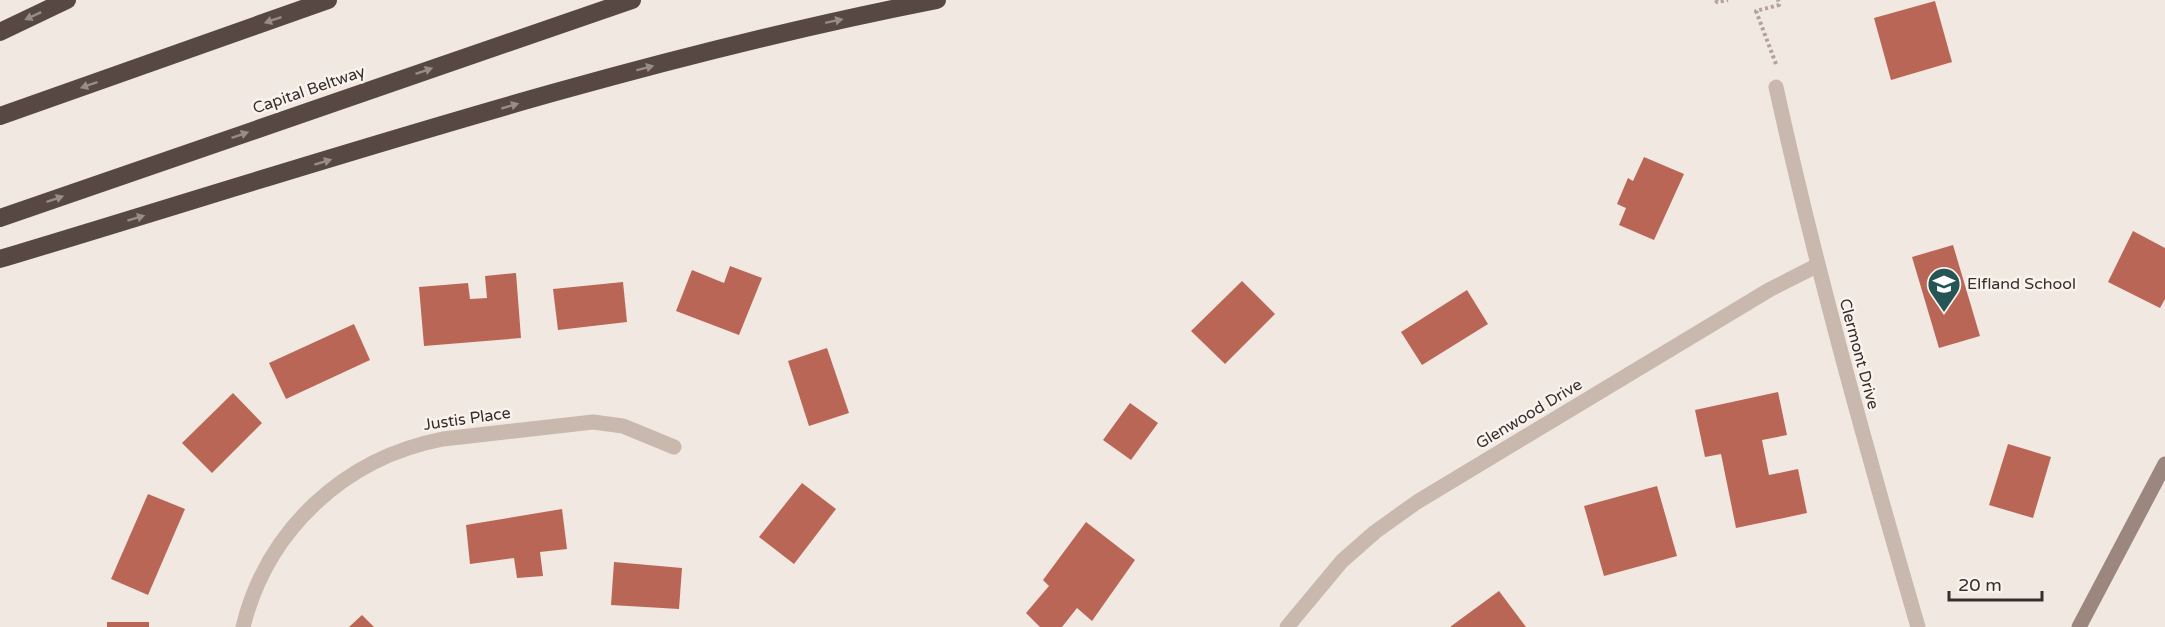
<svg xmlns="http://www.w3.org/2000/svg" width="2165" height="627" viewBox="0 0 2165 627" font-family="'Varela Round',sans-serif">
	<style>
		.building { fill: #ba6656 }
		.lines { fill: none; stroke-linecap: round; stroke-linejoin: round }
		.path { stroke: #b4a298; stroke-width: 4; stroke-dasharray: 3 3; stroke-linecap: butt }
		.street { stroke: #c8b8ad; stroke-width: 15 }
		.secondary { stroke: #9c877f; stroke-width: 15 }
		.highway { stroke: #574843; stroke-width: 18 }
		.oneway { fill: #988c87 }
		.labels { text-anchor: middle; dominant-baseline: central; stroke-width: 5; stroke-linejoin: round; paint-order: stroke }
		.street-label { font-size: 16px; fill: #372e2b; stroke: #f9f2ed }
		.poi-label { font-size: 16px; fill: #372e2b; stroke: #f9f2ed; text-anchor: start }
	</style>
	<rect width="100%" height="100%" fill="#f1e8e1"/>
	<g class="building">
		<polygon points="1935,1 1952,62 1891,80 1874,18"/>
		<polygon points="1644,157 1684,174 1654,240 1619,225 1626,208 1617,204 1628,178 1633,181"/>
		<polygon points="2133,231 2165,248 2165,299 2160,308 2108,282"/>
		<polygon points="1953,245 1980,336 1939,348 1912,257"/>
		<polygon points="730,266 762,278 739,335 676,311 692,270 724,283"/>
		<polygon points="516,273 521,338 424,346 419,287 468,283 470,299 487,298 485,276"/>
		<polygon points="1242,281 1275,314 1225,364 1191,331"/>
		<polygon points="623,282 627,322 558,330 553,289"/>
		<polygon points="1467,290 1488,324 1422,365 1401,332"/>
		<polygon points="354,324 370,360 286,399 269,363"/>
		<polygon points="827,348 849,413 809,426 788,361"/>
		<polygon points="1778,392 1787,435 1762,440 1769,475 1798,469 1807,513 1736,528 1721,454 1705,457 1695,410"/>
		<polygon points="233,393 262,423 212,473 182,443"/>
		<polygon points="1130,403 1158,423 1131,460 1103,440"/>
		<polygon points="2008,444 2051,457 2033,518 1989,505"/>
		<polygon points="802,483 836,509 794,564 759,537"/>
		<polygon points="1657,486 1677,556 1604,576 1584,506"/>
		<polygon points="148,494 185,509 148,595 111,579"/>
		<polygon points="562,509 567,549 540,552 543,576 517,578 514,558 470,564 466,525"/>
		<polygon points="1086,522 1135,560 1092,621 1077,608 1062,627 1040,627 1026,613 1049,586 1043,580"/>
		<polygon points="614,562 682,568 679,609 611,605"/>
		<polygon points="1499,591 1526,627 1450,627"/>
		<polygon points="362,615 374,627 349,627"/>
		<rect x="107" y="622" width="42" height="5"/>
	</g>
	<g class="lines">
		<g class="path">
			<polyline points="1716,0 1717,2 1728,0"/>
			<polyline points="1776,64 1756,11 1779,5 1778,0"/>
		</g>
		<g class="street">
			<path d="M 1776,87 C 1816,269 1866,448 1918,627"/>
			<path d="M 243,627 C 267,530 344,458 443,439 L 593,422 L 623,426 L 674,447"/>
			<polyline points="1287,627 1342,561 1375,532 1417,502 1769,290 1816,266"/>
		</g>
		<polyline class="secondary" points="2079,627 2165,464"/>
		<g class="highway">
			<polyline points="0,32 67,0"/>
			<polyline points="0,116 328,0"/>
			<polyline points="0,218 632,0"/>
			<path d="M 0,259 C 310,166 619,62 937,0"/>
		</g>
	</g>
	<defs><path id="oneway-solid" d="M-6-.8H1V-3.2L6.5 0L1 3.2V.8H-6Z" transform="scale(1.5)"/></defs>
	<g class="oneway">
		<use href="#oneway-solid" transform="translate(33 16) rotate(155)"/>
		<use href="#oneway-solid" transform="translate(273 20) rotate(161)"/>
		<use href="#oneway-solid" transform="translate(834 21) rotate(-12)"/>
		<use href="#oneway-solid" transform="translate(645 68) rotate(-15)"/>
		<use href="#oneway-solid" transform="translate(424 71) rotate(-19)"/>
		<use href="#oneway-solid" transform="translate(89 85) rotate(161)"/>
		<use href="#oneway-solid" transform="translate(510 106) rotate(-16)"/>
		<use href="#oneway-solid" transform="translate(240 135) rotate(-19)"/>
		<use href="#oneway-solid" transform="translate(323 162) rotate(-17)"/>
		<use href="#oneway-solid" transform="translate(55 199) rotate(-19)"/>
		<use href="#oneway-solid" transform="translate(136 218) rotate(-17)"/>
	</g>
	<defs>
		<symbol id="school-pin" viewBox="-11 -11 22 30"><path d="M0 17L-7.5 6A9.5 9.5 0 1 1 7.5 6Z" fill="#255554" stroke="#f9f2ed"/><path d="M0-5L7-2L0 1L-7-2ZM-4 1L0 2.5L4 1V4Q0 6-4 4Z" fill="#fff"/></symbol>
	</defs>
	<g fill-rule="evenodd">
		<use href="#school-pin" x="1925" y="265" width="38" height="52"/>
	</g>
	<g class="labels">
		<g class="street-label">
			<text transform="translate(309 90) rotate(-19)">Capital Beltway</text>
			<text transform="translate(1859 354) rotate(75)">Clermont Drive</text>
			<text transform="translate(1529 414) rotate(-31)">Glenwood Drive</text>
			<text transform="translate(467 419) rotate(-8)">Justis Place</text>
		</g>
		<g class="poi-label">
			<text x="1967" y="284">Elfland School</text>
		</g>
	</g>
	<path d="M1949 591v9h93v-9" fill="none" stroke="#372e2b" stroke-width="3"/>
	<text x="1958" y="591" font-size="18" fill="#372e2b" stroke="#f9f2ed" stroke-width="4.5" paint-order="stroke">20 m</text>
</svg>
